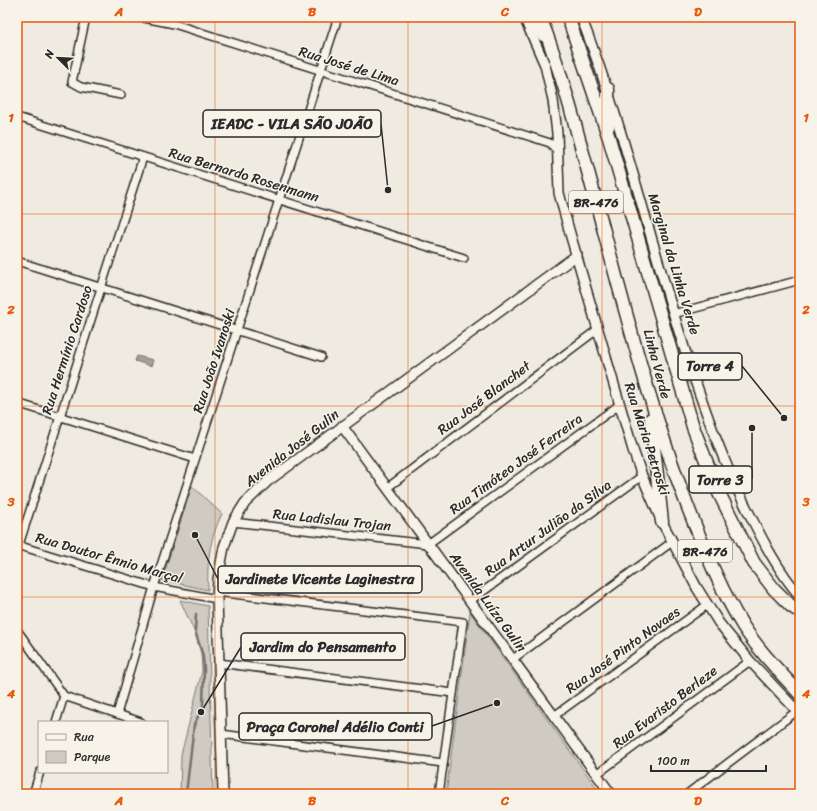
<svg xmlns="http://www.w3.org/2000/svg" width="817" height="811" viewBox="0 0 817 811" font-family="Sriracha,sans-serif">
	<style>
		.green { fill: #cfcbc2; stroke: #7d7b76 }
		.water { fill: #a4a29a; stroke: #74726e }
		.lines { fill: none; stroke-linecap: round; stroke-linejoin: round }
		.stream { stroke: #74726e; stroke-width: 2.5 }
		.street-casing { stroke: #2b2b2b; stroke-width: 10 }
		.secondary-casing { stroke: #2b2b2b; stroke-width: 12 }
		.highway-casing { stroke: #2b2b2b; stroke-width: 15 }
		.street { stroke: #f7f3e8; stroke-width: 7 }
		.secondary { stroke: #f7f3e8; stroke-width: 9 }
		.highway { stroke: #f7f3e8; stroke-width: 12 }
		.grid { fill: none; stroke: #e8590c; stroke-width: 1; stroke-opacity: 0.55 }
		.labels { text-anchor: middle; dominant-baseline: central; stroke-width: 3; stroke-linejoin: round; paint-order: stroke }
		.shield { fill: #f7f3e8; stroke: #686764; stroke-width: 1 }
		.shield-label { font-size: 13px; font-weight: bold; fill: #2b2b2b }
		.street-label { font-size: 14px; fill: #2b2b2b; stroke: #f7f3e8 }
		.leader { fill: none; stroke: #2b2b2b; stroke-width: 1.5 }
		.callout-dot { fill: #2b2b2b; stroke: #f7f3e8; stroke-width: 1.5 }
		.callout { fill: #f7f3e8; stroke: #2b2b2b; stroke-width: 1.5 }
		.callout-label { font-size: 15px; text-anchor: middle; font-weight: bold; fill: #2b2b2b }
		.neatline { fill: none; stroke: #e8590c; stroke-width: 1.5 }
		.grid-label { font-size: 13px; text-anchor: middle; font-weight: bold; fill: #e8590c }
	</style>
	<rect width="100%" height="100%" fill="#efebe0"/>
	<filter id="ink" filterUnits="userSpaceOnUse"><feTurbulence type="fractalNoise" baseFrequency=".025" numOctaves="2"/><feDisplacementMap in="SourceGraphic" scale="8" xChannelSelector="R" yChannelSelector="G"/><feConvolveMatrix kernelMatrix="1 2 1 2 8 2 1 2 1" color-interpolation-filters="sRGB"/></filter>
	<g filter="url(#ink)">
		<g class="green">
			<path d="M 192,486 L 222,514 C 209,540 207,562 208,590 L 162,580 Z"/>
			<polygon points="180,600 208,606 213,794 180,794 181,755 202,671 201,653 195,633"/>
			<polygon points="470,612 601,794 446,794"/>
		</g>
		<polygon class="water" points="137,356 153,360 151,366 135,361"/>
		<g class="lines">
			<polyline class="stream" points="186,794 194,725 203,706 204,670 203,656 195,631 196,614"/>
			<defs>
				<g id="street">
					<polyline points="86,17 72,82 81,87 121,95"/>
					<polyline points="139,17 174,24 550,143 557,151"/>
					<polyline points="17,117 464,258"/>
					<polyline points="17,261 321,357"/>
					<polyline points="673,314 800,280"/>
					<polyline points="17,403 195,459"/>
					<polyline points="387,488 598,329"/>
					<polyline points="233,522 428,544 619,405"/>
					<polyline points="17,545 154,587 217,599"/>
					<polyline points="17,551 143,157"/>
					<polyline points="217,592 463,622 439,794"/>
					<polyline points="470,601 642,476"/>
					<polyline points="17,630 64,696 141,722"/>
					<polyline points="513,659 672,542"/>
					<polyline points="219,663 453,693"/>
					<polyline points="117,714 154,587 338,17"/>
					<polyline points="554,716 707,605"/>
					<polyline points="56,722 64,696"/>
					<polyline points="221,734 443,763"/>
					<polyline points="597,774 750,661"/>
					<polyline points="33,794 40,772"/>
					<polyline points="687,794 797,711"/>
				</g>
				<g id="secondary">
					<polyline points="524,17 545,65 553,100 557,133 559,193 569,230 633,450 642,476 662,522 697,588 719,623 750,661 800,714"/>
					<path d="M 581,17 C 626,131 652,252 691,369 C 707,415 723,462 745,505 C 761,537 777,570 800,596"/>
					<polyline points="342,426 611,794"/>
					<polyline points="223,794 217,599 218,579 224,547 233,522 245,503 268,481 577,255"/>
				</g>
				<g id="highway">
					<polyline points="528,17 543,35"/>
					<path d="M 540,17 C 561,70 575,124 590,179 C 620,290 647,402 689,510 C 705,550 720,589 743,626 C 759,651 780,672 800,694"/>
					<polyline points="568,17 609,138 693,427 717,489 754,563 774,589 791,606 800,612"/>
					<polyline points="608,89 608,127"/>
					<polyline points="651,419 662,522"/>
				</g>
			</defs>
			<use href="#street" class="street-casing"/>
			<use href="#secondary" class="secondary-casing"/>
			<use href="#highway" class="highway-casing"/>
			<use href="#street" class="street"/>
			<use href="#secondary" class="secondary"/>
			<use href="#highway" class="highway"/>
		</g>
	</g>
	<path class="grid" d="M 215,17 L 215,794M 408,17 L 408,794M 602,17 L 602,794M 17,214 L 800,214M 17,406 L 800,406M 17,597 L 800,597"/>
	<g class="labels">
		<g class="shield">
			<rect x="569" y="191" width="54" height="22" rx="3"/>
			<rect x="678" y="540" width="54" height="22" rx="3"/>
		</g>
		<g class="shield-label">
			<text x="596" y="202">BR-476</text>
			<text x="705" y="551">BR-476</text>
		</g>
		<g class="street-label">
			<text transform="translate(349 66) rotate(17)">Rua José de Lima</text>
			<text transform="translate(244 175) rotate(17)">Rua Bernardo Rosenmann</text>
			<text transform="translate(674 264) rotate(73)">Marginal da Linha Verde</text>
			<text transform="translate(67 350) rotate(-72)">Rua Hermínio Cardoso</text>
			<text transform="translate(214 361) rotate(-72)">Rua João Ivanoski</text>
			<text transform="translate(657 364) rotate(75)">Linha Verde</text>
			<text transform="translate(484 398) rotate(-37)">Rua José Blanchet</text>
			<text transform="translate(647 439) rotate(72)">Rua Maria Petroski</text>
			<text transform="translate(292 448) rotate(-38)">Avenida José Gulin</text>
			<text transform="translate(516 464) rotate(-36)">Rua Timóteo José Ferreira</text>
			<text transform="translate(332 520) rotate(6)">Rua Ladislau Trojan</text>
			<text transform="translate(548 528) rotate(-36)">Rua Artur Julião da Silva</text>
			<text transform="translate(109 558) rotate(16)">Rua Doutor Ênnio Marçal</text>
			<text transform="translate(488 602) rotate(54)">Avenida Luíza Gulin</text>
			<text transform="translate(623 650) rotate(-36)">Rua José Pinto Novaes</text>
			<text transform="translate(665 707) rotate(-37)">Rua Evaristo Berleze</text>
		</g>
	</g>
	<path class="leader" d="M388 190L381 124M784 418L742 366M752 428L752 479M195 535L218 579M201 712L241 647M497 703L432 726"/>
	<g class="callout-dot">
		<circle cx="388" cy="190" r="4"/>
		<circle cx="784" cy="418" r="4"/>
		<circle cx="752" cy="428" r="4"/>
		<circle cx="195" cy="535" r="4"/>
		<circle cx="201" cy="712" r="4"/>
		<circle cx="497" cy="703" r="4"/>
	</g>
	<g class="callout">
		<rect x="203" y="110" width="178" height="27" rx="4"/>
		<rect x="678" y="353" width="64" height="27" rx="4"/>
		<rect x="689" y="466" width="63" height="27" rx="4"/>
		<rect x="218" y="566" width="204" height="27" rx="4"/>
		<rect x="241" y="633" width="164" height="27" rx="4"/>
		<rect x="239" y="713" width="193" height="27" rx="4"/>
	</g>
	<g class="callout-label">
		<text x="292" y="129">IEADC - VILA SÃO JOÃO</text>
		<text x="710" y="371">Torre 4</text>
		<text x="720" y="485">Torre 3</text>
		<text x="320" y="584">Jardinete Vicente Laginestra</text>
		<text x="323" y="652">Jardim do Pensamento</text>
		<text x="335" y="732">Praça Coronel Adélio Conti</text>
	</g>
	<rect width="817" height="811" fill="none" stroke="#f7f3e8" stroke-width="44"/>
	<rect x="38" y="721" width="130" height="52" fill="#f7f3e8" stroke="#a5a39c"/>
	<rect x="46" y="734" width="20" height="6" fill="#f7f3e8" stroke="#a5a39c"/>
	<text x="74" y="741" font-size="12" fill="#2b2b2b">Rua</text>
	<rect x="46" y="751" width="20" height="12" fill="#cfcbc2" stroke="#a5a39c"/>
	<text x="74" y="761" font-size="12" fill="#2b2b2b">Parque</text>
	<g transform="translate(58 58) rotate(294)" stroke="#f7f3e8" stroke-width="3" paint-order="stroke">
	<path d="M0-3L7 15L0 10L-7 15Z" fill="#2b2b2b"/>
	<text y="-6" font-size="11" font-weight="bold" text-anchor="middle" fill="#2b2b2b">N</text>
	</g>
	<path d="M651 765v6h115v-6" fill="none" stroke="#2b2b2b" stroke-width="2"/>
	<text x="657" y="765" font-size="12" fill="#2b2b2b" stroke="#f7f3e8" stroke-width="3" paint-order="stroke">100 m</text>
	<rect x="22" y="22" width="773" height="767" class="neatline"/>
	<g class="grid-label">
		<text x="119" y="16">A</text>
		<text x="312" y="16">B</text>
		<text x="505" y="16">C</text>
		<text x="698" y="16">D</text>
		<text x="11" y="122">1</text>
		<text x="806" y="122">1</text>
		<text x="11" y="314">2</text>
		<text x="806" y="314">2</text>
		<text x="11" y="506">3</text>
		<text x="806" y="506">3</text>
		<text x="11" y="698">4</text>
		<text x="806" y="698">4</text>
		<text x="119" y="805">A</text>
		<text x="312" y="805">B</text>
		<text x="505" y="805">C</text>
		<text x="698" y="805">D</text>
	</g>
</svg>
